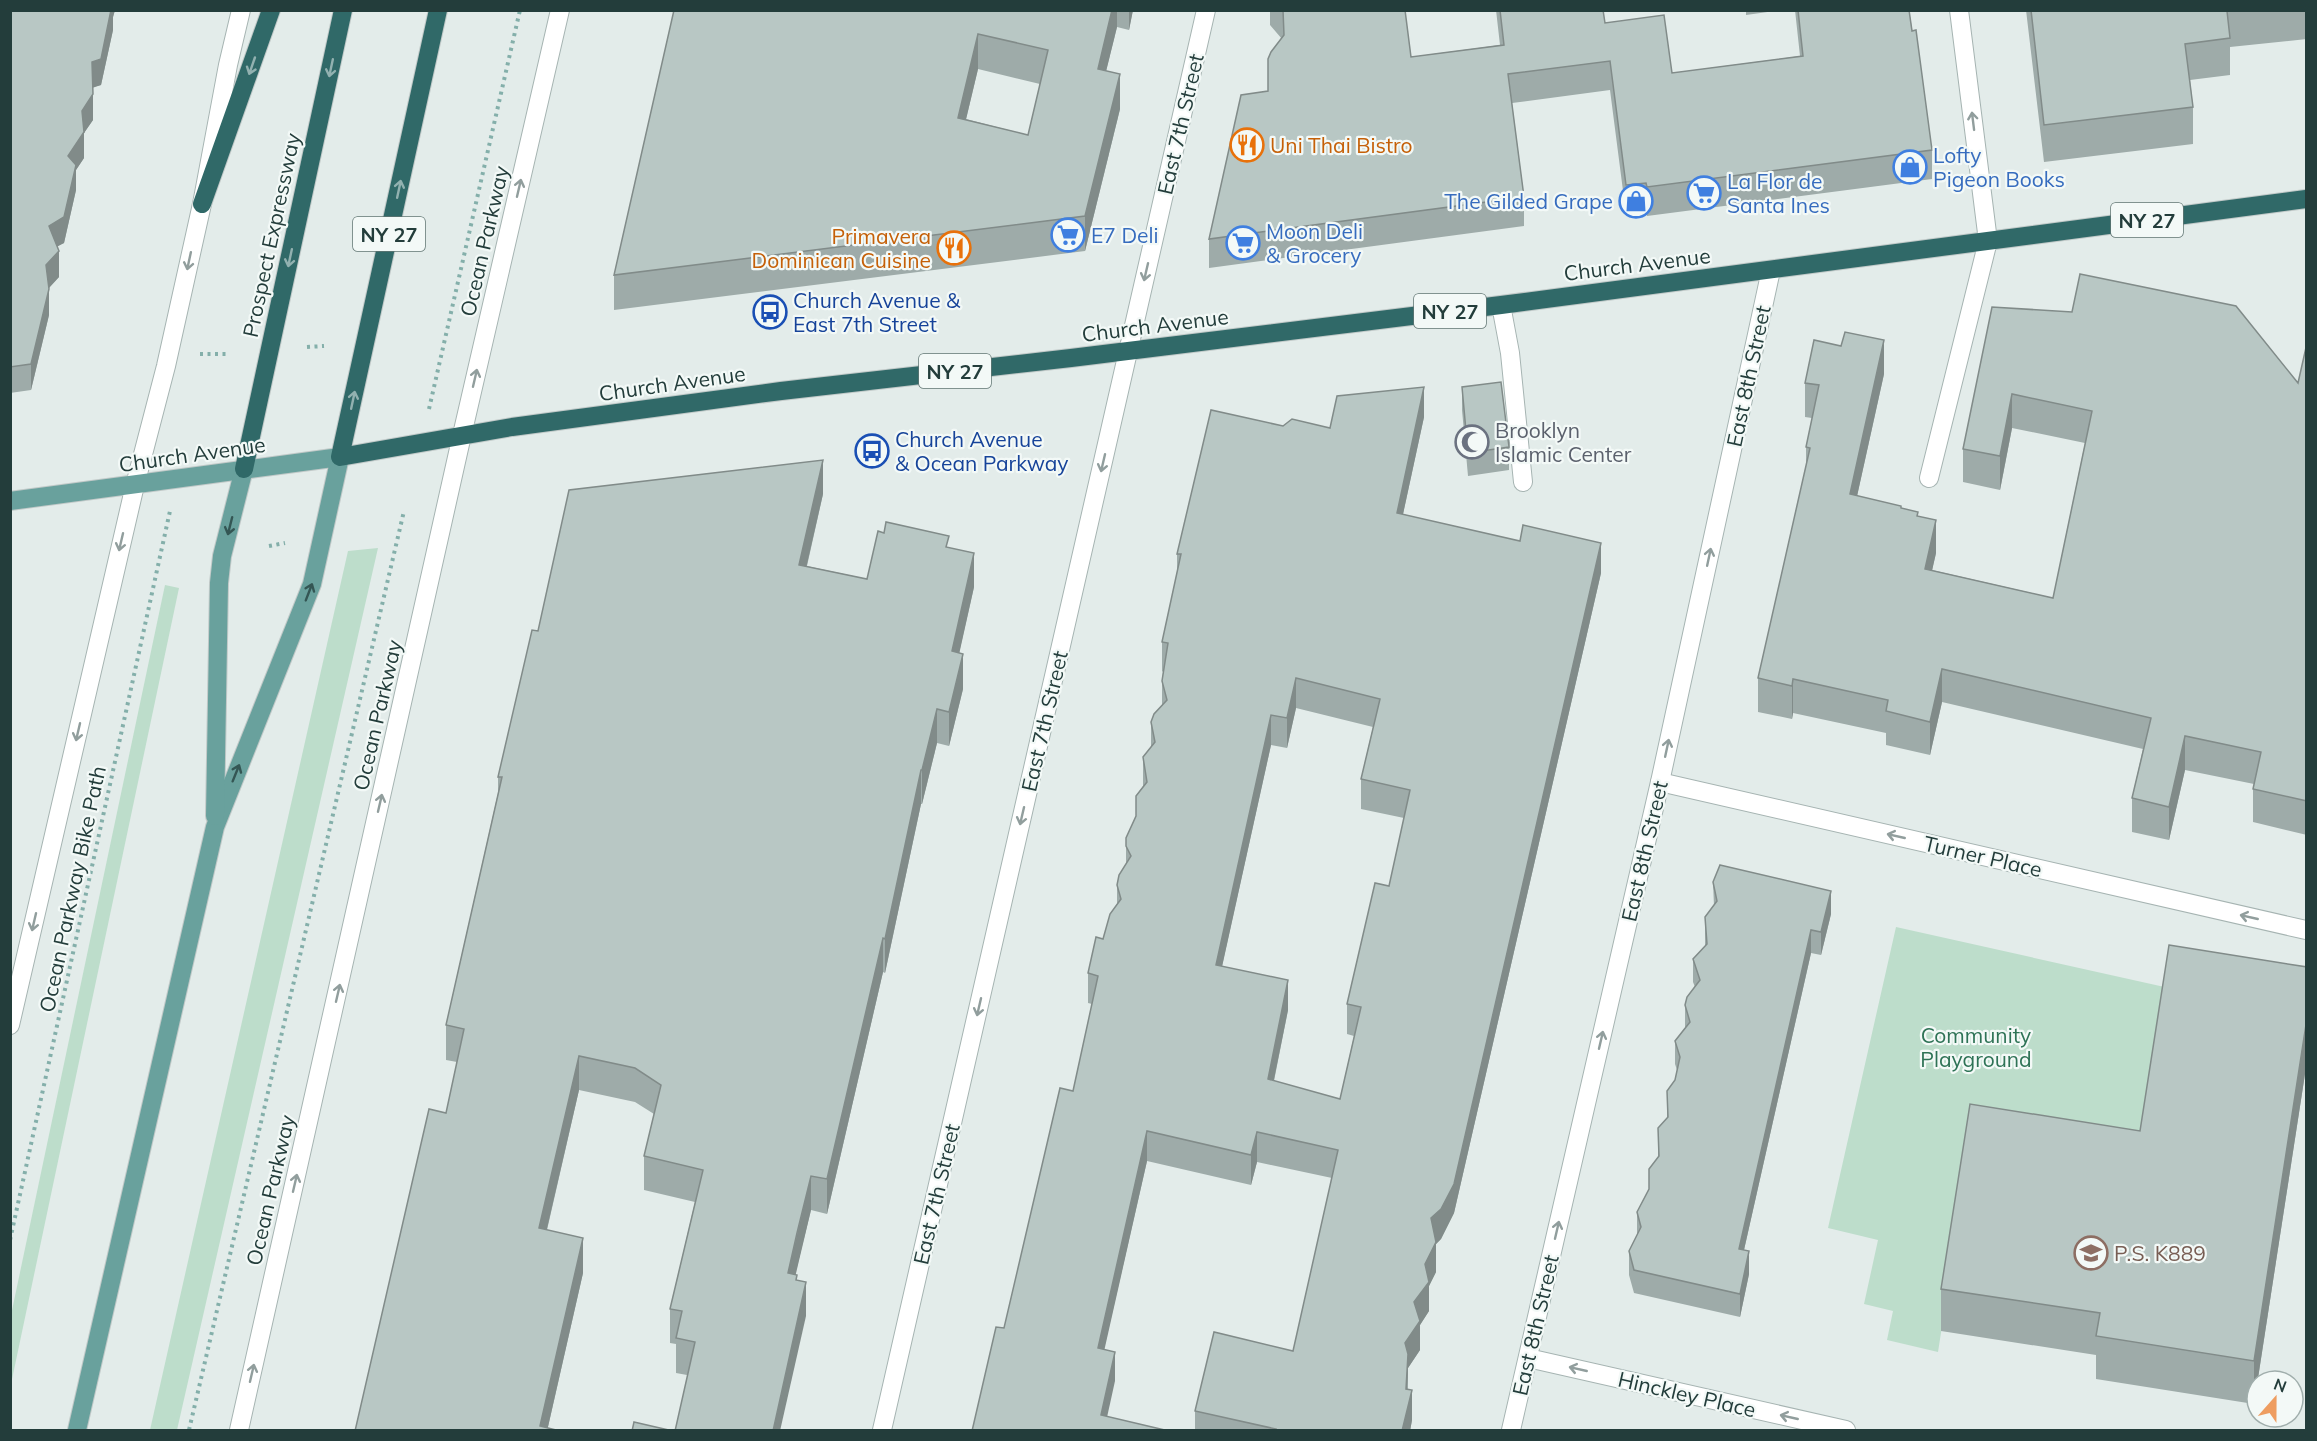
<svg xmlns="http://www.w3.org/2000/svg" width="2317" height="1441" viewBox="0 0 2317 1441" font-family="Mulish,sans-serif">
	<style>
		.green { fill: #bdddcb }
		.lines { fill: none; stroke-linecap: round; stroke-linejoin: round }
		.minor-casing { stroke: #a6b4b2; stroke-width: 20 }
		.major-casing { stroke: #c1c9c8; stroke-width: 20 }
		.highway-casing { stroke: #c1c9c8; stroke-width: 20 }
		.path { stroke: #84afaa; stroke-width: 4; stroke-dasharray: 3 4.5; stroke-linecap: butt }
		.minor { stroke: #fff; stroke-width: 18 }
		.major { stroke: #69a19d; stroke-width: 18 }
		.highway { stroke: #306968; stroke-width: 18 }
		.wall { fill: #9eaba9; fill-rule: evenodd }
		.shaded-wall { fill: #818b89 }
		.building { fill: #b8c7c4; stroke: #818b89; stroke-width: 1.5; fill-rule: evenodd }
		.oneway { stroke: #92b1b0 }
		.oneway2 { stroke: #919e9d }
		.oneway3 { stroke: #345654 }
		.labels { text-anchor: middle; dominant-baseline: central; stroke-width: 4.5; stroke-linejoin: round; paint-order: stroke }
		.shield { fill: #f3f9f7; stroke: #617573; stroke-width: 1.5 }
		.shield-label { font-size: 20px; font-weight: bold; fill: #233d3b }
		.street-label { font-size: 21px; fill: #233d3b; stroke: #f3f9f7 }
		.food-label { font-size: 21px; fill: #c56008; stroke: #f3f9f7; text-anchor: start }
		.shop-label { font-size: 21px; fill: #366cbe; stroke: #f3f9f7; text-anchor: start }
		.transit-label { font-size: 21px; fill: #164399; stroke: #f3f9f7; text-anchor: start }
		.worship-label { font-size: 21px; fill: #5b616d; stroke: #f3f9f7; text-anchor: start }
		.park-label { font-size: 21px; fill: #2e7356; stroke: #f3f9f7 }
		.education-label { font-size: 21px; fill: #785e54; stroke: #f3f9f7; text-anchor: start }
	</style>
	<rect width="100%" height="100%" fill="#e3ecea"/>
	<g class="green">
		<polygon points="378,548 177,1430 150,1430 348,551"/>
		<polygon points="165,585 179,588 11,1384 11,1315"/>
		<polygon points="1896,927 2169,988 2140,1173 1970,1147 1938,1352 1887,1340 1893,1311 1864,1304 1878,1240 1828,1228"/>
	</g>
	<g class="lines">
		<defs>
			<g id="minor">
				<polyline points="1501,305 1510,353 1523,482"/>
				<polyline points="1929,478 1988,241 1959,10"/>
				<polyline points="1660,782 2306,930"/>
				<polyline points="10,1025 135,485 166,366 202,204 228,65 241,10"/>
				<polyline points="1528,1358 1846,1430"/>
				<polyline points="239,1430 462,435 560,10"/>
				<polyline points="882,1430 1206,10"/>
				<polyline points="1511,1430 1660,782 1771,270"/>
			</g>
			<g id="major">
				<polyline points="10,501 340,457 312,584 215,827 77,1430"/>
				<polyline points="215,816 219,583 222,556 244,469"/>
			</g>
			<g id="highway">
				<polyline points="438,10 340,457 512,427 781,391 1071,358 1501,305 2306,199"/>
				<polyline points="202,204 271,10"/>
				<polyline points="244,469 343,10"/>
			</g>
		</defs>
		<use href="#minor" class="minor-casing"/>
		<use href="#major" class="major-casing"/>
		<use href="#highway" class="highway-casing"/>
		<g class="path">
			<polyline points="307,347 324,346"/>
			<polyline points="200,354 229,354"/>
			<polyline points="429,409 520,10"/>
			<polyline points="269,546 285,543"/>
			<polyline points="10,1240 170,511"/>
			<polyline points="189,1430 404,511"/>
		</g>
		<use href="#minor" class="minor"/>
		<use href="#major" class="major"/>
		<use href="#highway" class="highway"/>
	</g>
	<g class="wall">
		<polygon points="10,10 115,10 113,17 113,30 101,85 93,87 93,120 84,133 84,158 76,170 76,190 64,243 57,246 59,277 49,288 49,315 31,390 10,393"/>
		<path d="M 674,10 L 1133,10 L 1129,30 L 1117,27 L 1106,71 L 1120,109 L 1085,251 L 614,310 L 614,275 ZM 978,69 L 1040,84 L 1028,135 L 966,119 Z"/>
		<polygon points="1270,10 1405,10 1411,57 1500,45 1496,10 1603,10 1605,23 1672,73 1800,56 1795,10 1909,10 1932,150 1932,179 1647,216 1646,212 1626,214 1610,90 1512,103 1524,197 1524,226 1209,268 1209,239 1268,91 1282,39 1270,25"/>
		<polygon points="1746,10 1782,10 1746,15"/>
		<polygon points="2026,10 2307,10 2307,39 2230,47 2230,75 2190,80 2193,107 2193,144 2044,162"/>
		<polygon points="1992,307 2298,383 2307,343 2307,835 2253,822 2253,789 2254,784 2185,770 2169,840 2132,832 2132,798 2143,749 1942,702 1930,755 1886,745 1886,733 1793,713 1792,719 1758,712 1758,678 1806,466 1806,447 1812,418 1805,417 1805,383 1884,374 1857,496 1901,508 1918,516 1936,553 1932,570 2053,598 2085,443 2012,428 2000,490 1963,482 1963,449"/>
		<polygon points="1462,387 1509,447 1509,470 1468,476 1462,410"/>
		<path d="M 1424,417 L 1403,514 L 1601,573 L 1454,1213 L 1441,1239 L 1436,1244 L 1436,1272 L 1429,1286 L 1429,1311 L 1420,1325 L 1420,1350 L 1408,1368 L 1408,1389 L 1412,1420 L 1410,1431 L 1195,1431 L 1195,1411 L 1293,1351 L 1332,1178 L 1257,1162 L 1251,1185 L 1147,1161 L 1104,1349 L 1115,1381 L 972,1431 L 1004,1328 L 1073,1091 L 1092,1004 L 1088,1003 L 1088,973 L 1103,939 L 1117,904 L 1117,885 L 1126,864 L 1126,838 L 1136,818 L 1136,796 L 1143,786 L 1143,757 L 1151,747 L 1151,722 L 1162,705 L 1162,681 L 1163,672 L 1162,671 L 1162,642 L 1177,572 L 1177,554 L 1283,426 L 1330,428 ZM 1296,708 L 1373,727 L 1361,779 L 1361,809 L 1404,818 L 1389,886 L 1347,1004 L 1347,1034 L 1354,1036 L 1340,1099 L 1274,1081 L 1288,1010 L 1222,966 L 1271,745 L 1287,748 Z"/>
		<polygon points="823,494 807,566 867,579 949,548 974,587 959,653 963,689 949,746 937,743 922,804 921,804 885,973 883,972 827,1214 811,1210 795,1275 806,1316 687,1375 676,1373 676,1344 670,1343 670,1309 695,1202 644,1190 644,1156 654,1114 635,1102 579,1090 547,1230 583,1273 548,1427 355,1431 446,1113 457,1062 446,1060 446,1025 498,793 498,777 538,631"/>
		<polygon points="1713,882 1831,914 1821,955 1811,953 1744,1250 1749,1274 1740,1317 1634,1293 1629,1275 1629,1251 1637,1235 1637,1212 1649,1190 1658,1157 1658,1128 1667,1118 1667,1091 1675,1080 1677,1070 1675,1064 1675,1041 1685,1028 1685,1005 1695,987 1693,982 1693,959 1705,946 1705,917 1714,906"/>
		<polygon points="2307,967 2307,1061 2254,1404 2096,1379 2096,1355 1941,1331 1941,1289 2140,1131"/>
	</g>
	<g class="shaded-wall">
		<polygon points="109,10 115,10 113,17 113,30 101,85 92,88 92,62"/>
		<polygon points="1112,10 1117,10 1117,27 1098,104 1098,69"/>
		<polygon points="1129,10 1133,10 1129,30"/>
		<polygon points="978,34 978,69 958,153 958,118"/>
		<polygon points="1120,74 1120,109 1085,251 1085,216"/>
		<polygon points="93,94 93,120 84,133 84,158 76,170 76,190 64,243 49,251 49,226 68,156 82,111"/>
		<polygon points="59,251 59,277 46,291 46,265"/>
		<polygon points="49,289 49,315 31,390 31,364"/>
		<polygon points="1884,340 1884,374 1850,528 1850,494"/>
		<polygon points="1424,387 1424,417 1397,542 1397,513"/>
		<polygon points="2012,394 2012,428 2000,490 2000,456"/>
		<polygon points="823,460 823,494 799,599 799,565"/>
		<polygon points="1936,520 1936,553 1925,602 1925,569"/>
		<polygon points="1601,543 1601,573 1454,1213 1441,1239 1436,1244 1436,1272 1429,1286 1429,1311 1420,1325 1420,1350 1408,1368 1406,1414 1412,1390 1412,1420 1410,1431 1402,1431 1405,1343 1414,1302 1425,1264 1431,1218"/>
		<polygon points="974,553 974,587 952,686 952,651"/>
		<polygon points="963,654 963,689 949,746 949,712"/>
		<polygon points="1942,669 1942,702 1930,755 1930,722"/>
		<polygon points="1296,678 1296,708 1287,748 1287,718"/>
		<polygon points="1793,679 1793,713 1792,719 1792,686"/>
		<polygon points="937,709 937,743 922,804 922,770"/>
		<polygon points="1271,715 1271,745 1216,994 1216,965"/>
		<polygon points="2185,736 2185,770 2169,840 2169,807"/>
		<polygon points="921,770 921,804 885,973 885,939"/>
		<polygon points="1831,891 1831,914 1821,955 1821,932"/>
		<polygon points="1811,930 1811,953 1739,1272 1739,1249"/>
		<polygon points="883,938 883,972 827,1214 827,1179"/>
		<polygon points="1288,980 1288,1010 1268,1109 1268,1079"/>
		<polygon points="2307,1018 2307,1061 2254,1404 2254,1361"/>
		<polygon points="579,1056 579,1090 539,1263 539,1228"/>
		<polygon points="1147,1131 1147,1161 1098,1378 1098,1348"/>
		<polygon points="1257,1132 1257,1162 1251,1185 1251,1155"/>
		<polygon points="811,1176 811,1210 788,1307 788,1273"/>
		<polygon points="583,1238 583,1273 547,1431 540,1426"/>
		<polygon points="1749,1251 1749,1274 1740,1317 1740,1294"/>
		<polygon points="806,1282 806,1316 780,1431 773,1431"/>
		<polygon points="1115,1352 1115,1381 1104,1431 1101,1415"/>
	</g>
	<g class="building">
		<polygon points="10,10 111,10 101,59 92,62 93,94 82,111 84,132 68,156 76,165 64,217 49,226 59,251 46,265 49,289 31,364 10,367"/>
		<path d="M 674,10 L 1112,10 L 1098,69 L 1120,74 L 1085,216 L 614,275 ZM 978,34 L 1048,50 L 1028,135 L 958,118 Z"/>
		<polygon points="1283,10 1405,10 1411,57 1504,45 1500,10 1603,10 1605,23 1664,15 1672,73 1803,56 1798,10 1909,10 1912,31 1916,30 1932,150 1647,187 1646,183 1626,185 1610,61 1508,74 1524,197 1209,239 1241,95 1268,91 1268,59 1271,52 1284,35"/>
		<polygon points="2031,10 2230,10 2227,11 2230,38 2185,44 2193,107 2044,125"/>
		<polygon points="2080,274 2236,306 2298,383 2307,343 2307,801 2253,789 2261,752 2185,736 2169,807 2132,798 2151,718 1942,669 1930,722 1886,711 1888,700 1793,679 1792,686 1758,678 1810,448 1806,447 1819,385 1805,383 1814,340 1841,346 1845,332 1884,340 1850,494 1901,506 1901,508 1918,512 1917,516 1936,520 1925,569 2053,598 2092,411 2012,394 2000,456 1963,449 1992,307 2072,312"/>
		<polygon points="1501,382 1509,447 1468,453 1462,387"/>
		<path d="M 1424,387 L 1397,513 L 1520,541 L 1523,525 L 1601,543 L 1454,1184 L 1441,1209 L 1431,1218 L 1436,1242 L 1425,1264 L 1429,1282 L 1414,1302 L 1420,1321 L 1405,1343 L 1408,1354 L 1406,1389 L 1412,1390 L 1402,1431 L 1275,1431 L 1276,1429 L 1195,1411 L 1214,1332 L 1293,1351 L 1338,1150 L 1257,1132 L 1251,1155 L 1147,1131 L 1098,1348 L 1115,1352 L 1101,1415 L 1169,1431 L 972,1431 L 996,1327 L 1004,1328 L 1060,1088 L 1073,1091 L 1098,976 L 1088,973 L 1096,937 L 1103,939 L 1110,914 L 1121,899 L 1117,885 L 1119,875 L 1131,856 L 1126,846 L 1126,838 L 1136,816 L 1136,796 L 1147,782 L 1143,757 L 1155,742 L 1151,722 L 1154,714 L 1167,700 L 1162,681 L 1168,643 L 1162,642 L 1181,554 L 1177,554 L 1211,410 L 1283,426 L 1292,419 L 1330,428 L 1337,396 ZM 1296,678 L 1380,699 L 1361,779 L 1410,790 L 1389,886 L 1375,883 L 1347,1004 L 1361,1007 L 1340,1099 L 1268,1079 L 1288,980 L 1216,965 L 1271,715 L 1287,718 Z"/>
		<polygon points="823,460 799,565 867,579 878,531 884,533 886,522 949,536 946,547 974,553 952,651 963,654 949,712 937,709 922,770 921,770 885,939 883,938 827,1179 811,1176 797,1233 788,1273 797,1275 796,1280 806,1282 773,1431 675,1431 695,1342 676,1338 682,1311 670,1309 703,1170 644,1156 661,1085 635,1068 579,1056 539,1228 583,1238 540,1426 560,1431 355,1431 429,1109 446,1113 464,1029 446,1025 502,777 498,777 532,630 538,631 569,490"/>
		<polygon points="1720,865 1831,891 1821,932 1811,930 1739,1249 1749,1251 1740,1294 1634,1270 1629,1251 1641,1227 1637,1212 1649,1189 1649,1169 1659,1156 1658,1128 1668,1117 1667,1091 1675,1080 1680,1057 1675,1041 1690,1022 1685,1005 1687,997 1700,980 1693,959 1707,944 1705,917 1717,901 1713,882"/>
		<polygon points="2169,945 2307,967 2307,1018 2254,1361 2096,1336 2100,1313 1941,1289 1970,1104 2140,1131"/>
		<polygon points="634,1422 673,1431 632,1431"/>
	</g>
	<defs><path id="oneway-shaft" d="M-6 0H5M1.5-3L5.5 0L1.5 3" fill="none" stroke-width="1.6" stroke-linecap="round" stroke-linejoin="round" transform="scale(1.5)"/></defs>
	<g class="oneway">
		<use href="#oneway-shaft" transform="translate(252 66) rotate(109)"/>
		<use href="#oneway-shaft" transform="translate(331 68) rotate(102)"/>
		<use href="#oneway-shaft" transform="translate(399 189) rotate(-78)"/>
		<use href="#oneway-shaft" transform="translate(290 258) rotate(102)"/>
		<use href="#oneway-shaft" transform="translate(353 400) rotate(-78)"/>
	</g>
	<g class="oneway2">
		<use href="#oneway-shaft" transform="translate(1973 121) rotate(-97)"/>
		<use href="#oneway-shaft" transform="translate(519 188) rotate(-77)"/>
		<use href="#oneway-shaft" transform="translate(189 261) rotate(102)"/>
		<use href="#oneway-shaft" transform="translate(1146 272) rotate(103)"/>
		<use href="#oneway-shaft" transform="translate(475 378) rotate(-77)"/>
		<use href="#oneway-shaft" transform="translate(1103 463) rotate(103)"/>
		<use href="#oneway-shaft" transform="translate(121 542) rotate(103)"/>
		<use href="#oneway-shaft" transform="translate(1709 557) rotate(-78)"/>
		<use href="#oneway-shaft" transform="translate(78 732) rotate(103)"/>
		<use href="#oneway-shaft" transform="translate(1667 748) rotate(-78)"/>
		<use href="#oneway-shaft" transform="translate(380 803) rotate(-77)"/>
		<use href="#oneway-shaft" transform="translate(1022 816) rotate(103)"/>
		<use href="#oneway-shaft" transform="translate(1896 836) rotate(-167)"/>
		<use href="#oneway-shaft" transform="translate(2249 917) rotate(-167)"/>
		<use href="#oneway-shaft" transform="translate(34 922) rotate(103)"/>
		<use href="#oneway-shaft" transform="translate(338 993) rotate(-77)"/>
		<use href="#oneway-shaft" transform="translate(979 1007) rotate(103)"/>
		<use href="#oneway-shaft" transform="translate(1601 1040) rotate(-77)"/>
		<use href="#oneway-shaft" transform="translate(295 1183) rotate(-77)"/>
		<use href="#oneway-shaft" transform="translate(1557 1230) rotate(-77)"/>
		<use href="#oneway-shaft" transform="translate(1578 1369) rotate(-167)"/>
		<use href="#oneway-shaft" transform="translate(252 1373) rotate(-77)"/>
		<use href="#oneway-shaft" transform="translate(1789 1417) rotate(-167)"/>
	</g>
	<g class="oneway3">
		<use href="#oneway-shaft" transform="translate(230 526) rotate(104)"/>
		<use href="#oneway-shaft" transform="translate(309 592) rotate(-69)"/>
		<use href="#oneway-shaft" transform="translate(236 773) rotate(-68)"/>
	</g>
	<defs>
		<symbol id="restaurant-ring" viewBox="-11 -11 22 22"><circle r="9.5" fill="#f3f9f7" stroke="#e8710a" stroke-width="1.5"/><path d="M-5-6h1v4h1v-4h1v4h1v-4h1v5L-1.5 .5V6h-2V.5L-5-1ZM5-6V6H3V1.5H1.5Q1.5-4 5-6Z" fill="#e8710a"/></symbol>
		<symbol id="shop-ring" viewBox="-11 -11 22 22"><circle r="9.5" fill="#f3f9f7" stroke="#3f7fe0" stroke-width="1.5"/><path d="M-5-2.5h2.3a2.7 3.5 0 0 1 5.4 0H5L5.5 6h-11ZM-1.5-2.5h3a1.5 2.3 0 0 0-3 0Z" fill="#3f7fe0"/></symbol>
		<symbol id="supermarket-ring" viewBox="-11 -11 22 22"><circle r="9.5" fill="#f3f9f7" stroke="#3f7fe0" stroke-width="1.5"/><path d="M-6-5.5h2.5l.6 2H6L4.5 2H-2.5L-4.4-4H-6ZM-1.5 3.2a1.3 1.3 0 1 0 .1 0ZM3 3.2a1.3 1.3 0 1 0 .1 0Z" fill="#3f7fe0"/></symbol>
		<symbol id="bus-ring" viewBox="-11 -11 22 22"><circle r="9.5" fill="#f3f9f7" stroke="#1a4fb4" stroke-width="1.5"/><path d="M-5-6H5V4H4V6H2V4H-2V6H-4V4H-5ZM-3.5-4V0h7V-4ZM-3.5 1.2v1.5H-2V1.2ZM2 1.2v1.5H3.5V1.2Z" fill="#1a4fb4"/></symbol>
		<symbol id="mosque-ring" viewBox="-11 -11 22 22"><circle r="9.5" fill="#f3f9f7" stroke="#6b7280" stroke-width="1.5"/><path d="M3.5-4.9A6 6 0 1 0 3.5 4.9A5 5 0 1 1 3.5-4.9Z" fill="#6b7280"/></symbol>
		<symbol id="school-ring" viewBox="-11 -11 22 22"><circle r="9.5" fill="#f3f9f7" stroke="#8d6e63" stroke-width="1.5"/><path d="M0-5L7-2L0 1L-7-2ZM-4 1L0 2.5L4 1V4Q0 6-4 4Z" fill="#8d6e63"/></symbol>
	</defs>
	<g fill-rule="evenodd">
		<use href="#restaurant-ring" x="1228" y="126" width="38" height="38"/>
		<use href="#shop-ring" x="1891" y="148" width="38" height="38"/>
		<use href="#supermarket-ring" x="1685" y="174" width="38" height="38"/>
		<use href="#shop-ring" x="1617" y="182" width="38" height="38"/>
		<use href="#supermarket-ring" x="1049" y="216" width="38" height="38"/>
		<use href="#supermarket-ring" x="1224" y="224" width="38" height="38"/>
		<use href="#restaurant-ring" x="935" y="229" width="38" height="38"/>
		<use href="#bus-ring" x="751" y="293" width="38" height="38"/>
		<use href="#mosque-ring" x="1453" y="423" width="38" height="38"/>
		<use href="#bus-ring" x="853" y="432" width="38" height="38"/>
		<use href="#school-ring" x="2072" y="1234" width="38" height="38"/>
	</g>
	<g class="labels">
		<g class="shield">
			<rect x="2111" y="203" width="72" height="34" rx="4.5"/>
			<rect x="353" y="217" width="72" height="34" rx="4.5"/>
			<rect x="1414" y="294" width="72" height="34" rx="4.5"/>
			<rect x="919" y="354" width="72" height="34" rx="4.5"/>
		</g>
		<g class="shield-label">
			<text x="2147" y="220">NY 27</text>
			<text x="389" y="234">NY 27</text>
			<text x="1450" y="311">NY 27</text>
			<text x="955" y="371">NY 27</text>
		</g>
		<g class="street-label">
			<text transform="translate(1180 124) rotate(-77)">East 7th Street</text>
			<text transform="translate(271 235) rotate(-78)">Prospect Expressway</text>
			<text transform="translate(484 241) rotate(-77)">Ocean Parkway</text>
			<text transform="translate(1637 264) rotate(-7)">Church Avenue</text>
			<text transform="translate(1155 325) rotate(-7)">Church Avenue</text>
			<text transform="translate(1748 376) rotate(-78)">East 8th Street</text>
			<text transform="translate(672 383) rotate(-8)">Church Avenue</text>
			<text transform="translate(192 454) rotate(-8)">Church Avenue</text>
			<text transform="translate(377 715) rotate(-77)">Ocean Parkway</text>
			<text transform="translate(1044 721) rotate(-77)">East 7th Street</text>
			<text transform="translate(1644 851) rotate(-77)">East 8th Street</text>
			<text transform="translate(1983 856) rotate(13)">Turner Place</text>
			<text transform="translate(72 889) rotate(-78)">Ocean Parkway Bike Path</text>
			<text transform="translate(270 1190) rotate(-77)">Ocean Parkway</text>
			<text transform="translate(936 1194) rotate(-77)">East 7th Street</text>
			<text transform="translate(1535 1325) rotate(-77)">East 8th Street</text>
			<text transform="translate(1687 1394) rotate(13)">Hinckley Place</text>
		</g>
		<g class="food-label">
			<text x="1270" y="145">Uni Thai Bistro</text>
			<text x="931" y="236" text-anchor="end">Primavera<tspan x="931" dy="24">Dominican Cuisine</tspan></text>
		</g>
		<g class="shop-label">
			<text x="1933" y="155">Lofty<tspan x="1933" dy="24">Pigeon Books</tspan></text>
			<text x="1727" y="181">La Flor de<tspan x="1727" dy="24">Santa Ines</tspan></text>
			<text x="1613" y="201" text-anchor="end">The Gilded Grape</text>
			<text x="1266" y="231">Moon Deli<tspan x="1266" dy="24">&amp; Grocery</tspan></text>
			<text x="1091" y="235">E7 Deli</text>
		</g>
		<g class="transit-label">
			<text x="793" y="300">Church Avenue &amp;<tspan x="793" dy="24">East 7th Street</tspan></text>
			<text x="895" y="439">Church Avenue<tspan x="895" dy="24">&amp; Ocean Parkway</tspan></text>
		</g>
		<g class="worship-label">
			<text x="1495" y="430">Brooklyn<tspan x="1495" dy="24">Islamic Center</tspan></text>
		</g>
		<g class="park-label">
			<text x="1976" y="1035">Community<tspan x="1976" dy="24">Playground</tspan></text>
		</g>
		<g class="education-label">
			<text x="2114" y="1253">P.S. K889</text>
		</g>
	</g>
	<rect width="2317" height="1441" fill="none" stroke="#233d3b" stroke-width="24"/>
	<g transform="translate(2275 1399) rotate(21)"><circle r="28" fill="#f3f9f7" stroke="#a0aeac" stroke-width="1.5"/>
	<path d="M0-4.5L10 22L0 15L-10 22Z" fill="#ee9d60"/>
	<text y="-9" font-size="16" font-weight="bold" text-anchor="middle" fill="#233d3b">N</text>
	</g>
</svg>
